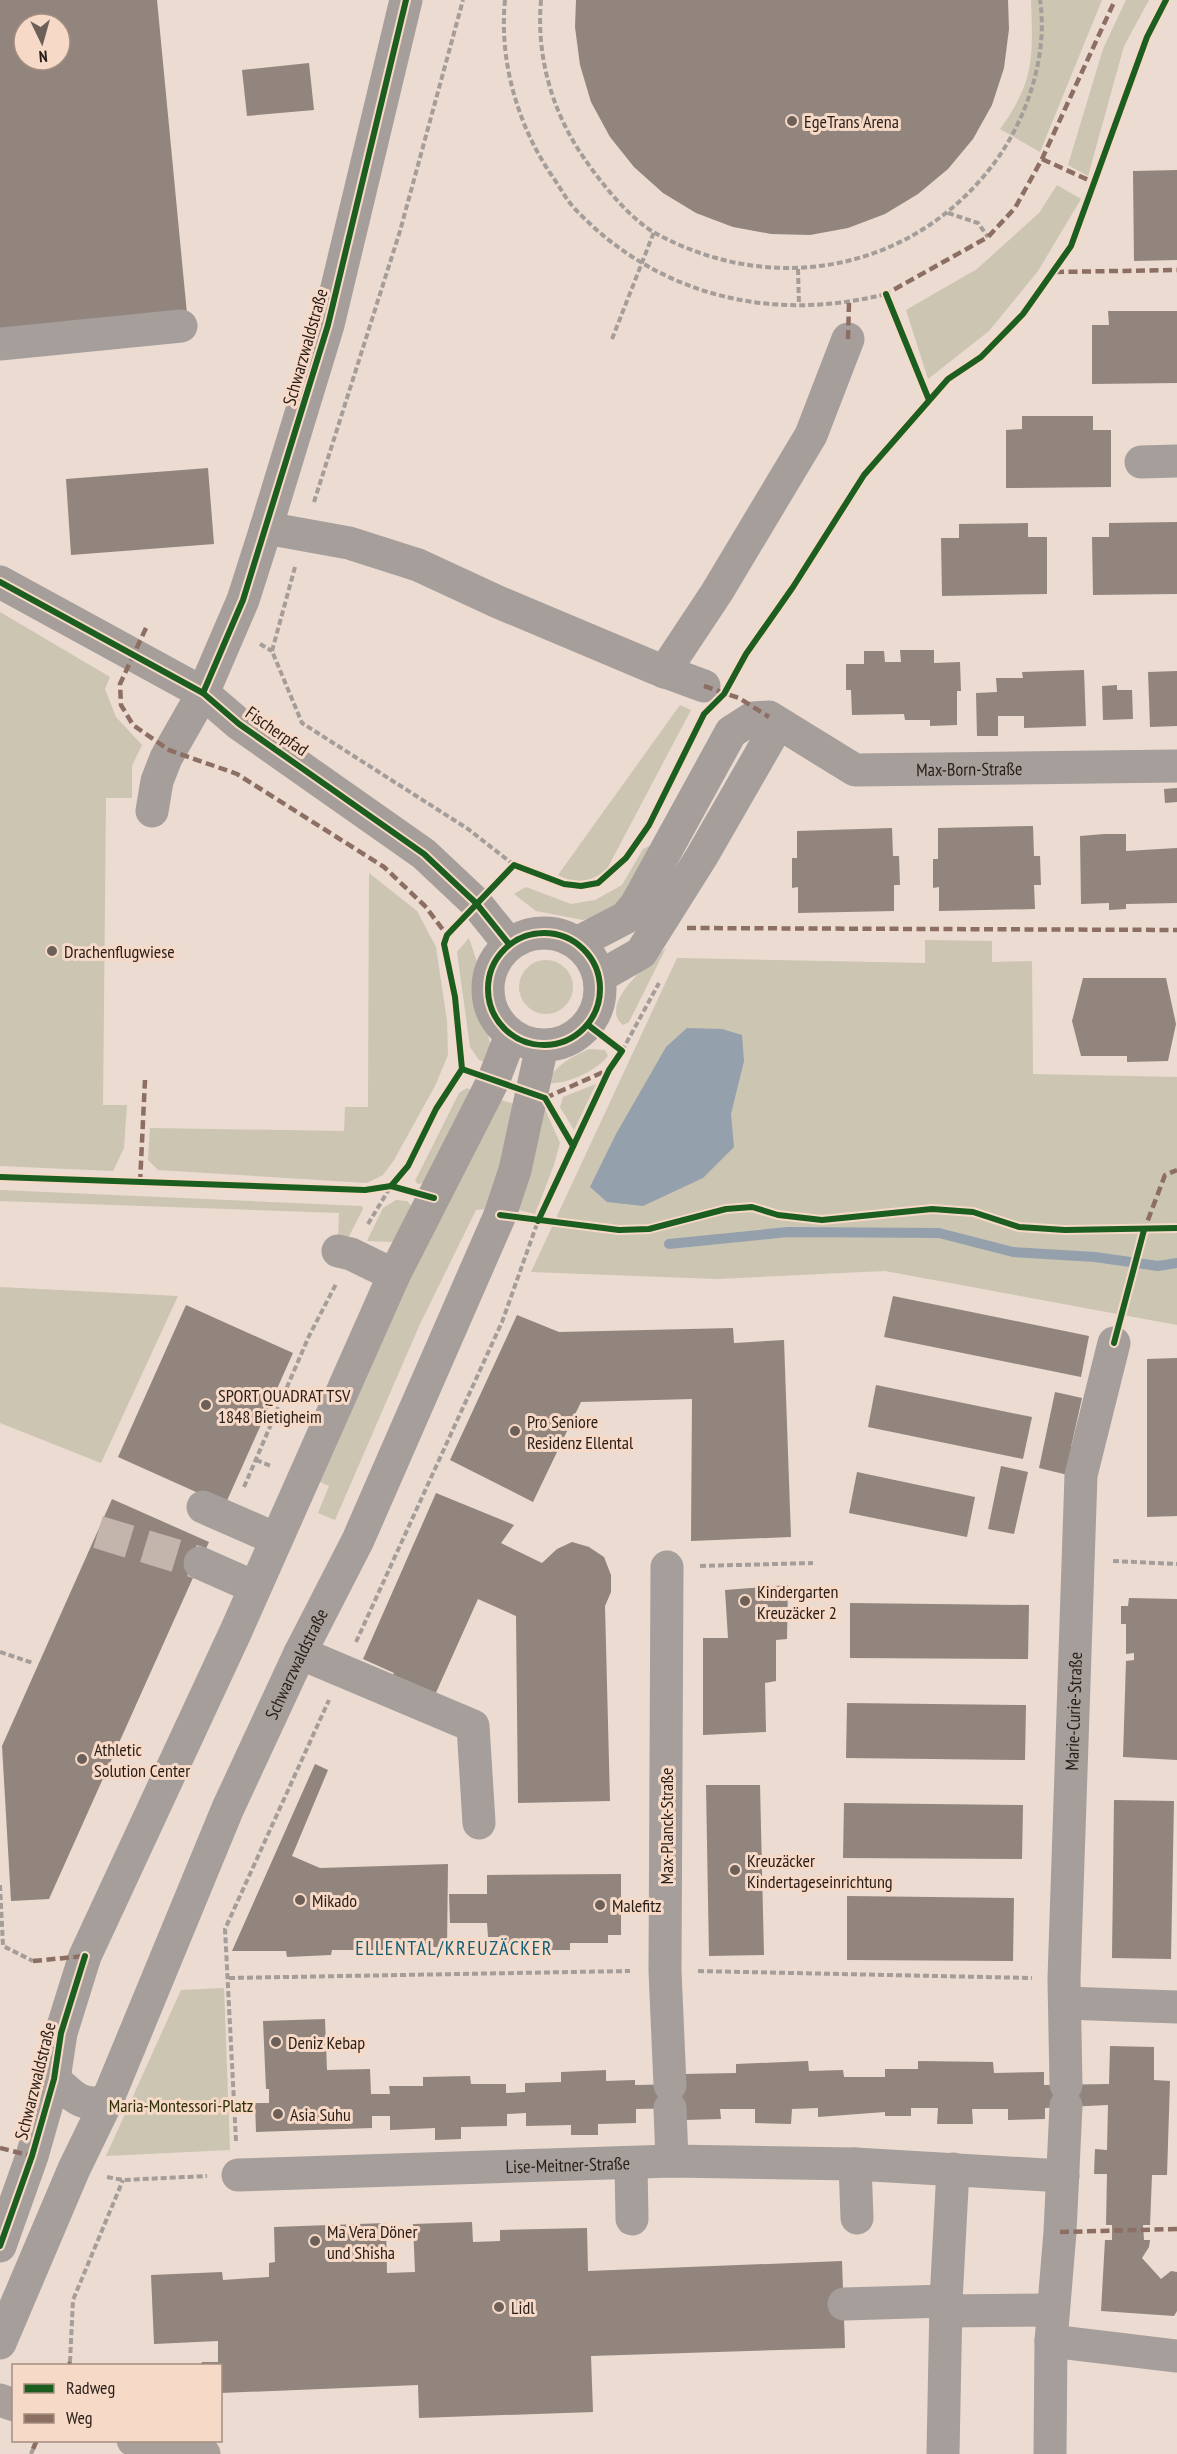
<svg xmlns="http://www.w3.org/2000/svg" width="1177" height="2454" viewBox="0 0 1177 2454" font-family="'PT Sans Narrow',sans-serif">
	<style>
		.green { fill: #cbc5b2 }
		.water { fill: #95a0ad }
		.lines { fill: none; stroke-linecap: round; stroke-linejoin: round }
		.stream { stroke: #95a0ad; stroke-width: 10 }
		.building { fill: #91857d; fill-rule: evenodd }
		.minor-tunnel { stroke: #c4b5ac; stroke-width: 33; stroke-dasharray: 33 16; stroke-linecap: butt }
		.path { stroke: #a59d99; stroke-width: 4; stroke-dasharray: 6 3; stroke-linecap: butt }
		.minor { stroke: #a59e9b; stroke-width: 33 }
		.major { stroke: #aaa09b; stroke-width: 33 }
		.quiet { stroke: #8d6e63; stroke-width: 4.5; stroke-dasharray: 9 4.5; stroke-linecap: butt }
		.cycleway-casing { stroke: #f6d9c6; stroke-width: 10 }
		.cycleway { stroke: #1b5e20; stroke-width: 6 }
		.poi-dot { fill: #6c6058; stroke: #f6d9c6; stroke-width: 2 }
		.labels { text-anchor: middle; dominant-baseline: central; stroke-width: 6; stroke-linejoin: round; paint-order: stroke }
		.poi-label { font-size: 18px; fill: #281d17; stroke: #f6d9c6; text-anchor: start }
		.street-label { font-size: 18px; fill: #281d17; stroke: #f6d9c6 }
		.park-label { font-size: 18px; fill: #2e3008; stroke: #f6d9c6 }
		.neighbourhood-label { font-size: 20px; letter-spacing: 1.5px; fill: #126078; stroke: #f6d9c6 }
	</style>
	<rect width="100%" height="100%" fill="#ebdbd1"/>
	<g class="green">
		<path d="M 1031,0 L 1102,0 L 1040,152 L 1000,129 C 1035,81 1033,57 1031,0 Z"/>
		<polygon points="1126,0 1149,0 1124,46 1088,176 1068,165 1103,49"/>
		<polygon points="1057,185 1081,199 1038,271 989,331 928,379 906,310 977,269 1039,213"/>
		<polygon points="0,612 110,677 105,689 116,717 142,745 132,766 132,798 106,798 103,1105 127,1105 124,1148 113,1171 0,1166"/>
		<path d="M 680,705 L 691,710 L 607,869 C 591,882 577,885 558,875 Z"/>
		<polygon points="649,846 657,848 631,899 608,915 583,920 536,911 514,894 526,887 571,904 595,900 622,885 643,849"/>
		<polygon points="369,873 417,911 436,947 447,1021 448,1055 435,1086 394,1160 383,1175 367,1183 158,1170 148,1160 150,1128 344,1131 345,1107 368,1107"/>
		<polygon points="469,938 478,965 476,991 490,1043 488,1063 479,1060 470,1047 457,952"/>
		<polygon points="925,940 992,941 992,962 1032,961 1033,1074 1177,1077 1177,1325 885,1271 717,1279 531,1272 677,958 925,963"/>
		<path d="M 666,948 L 629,1022 L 623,1025 C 597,1004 651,962 666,948 Z"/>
		<circle cx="546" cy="987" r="27"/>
		<path d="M 589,1049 L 605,1050 L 608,1056 C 596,1071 566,1085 547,1083 C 555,1065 572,1057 589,1049 Z"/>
		<polygon points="596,1084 574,1130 560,1107 563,1097"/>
		<polygon points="467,1088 477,1093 430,1181 418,1184 415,1181 459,1093"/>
		<polygon points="498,1099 521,1106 488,1209 476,1210 420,1324 335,1520 318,1513 329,1486 313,1479 399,1289"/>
		<polygon points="545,1109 560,1143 554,1165 535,1214 519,1210"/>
		<polygon points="0,1190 362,1206 363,1209 346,1242 338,1242 339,1213 0,1201"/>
		<polygon points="396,1200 407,1201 413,1208 395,1242 367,1241 383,1208"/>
		<polygon points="0,1287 178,1296 101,1463 0,1423"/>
		<polygon points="224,1988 230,2150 106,2156 181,1990"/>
	</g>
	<polygon class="water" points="687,1028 722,1029 742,1035 744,1061 731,1114 734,1147 703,1178 643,1206 607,1202 590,1187 616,1134 666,1047"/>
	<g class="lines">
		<polyline class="stream" points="669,1244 788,1232 939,1233 1013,1252 1095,1257 1158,1266 1177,1263"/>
	</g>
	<g class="building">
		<path d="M 0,0 L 157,0 L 187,314 L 0,332 ZM 24,24 L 60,24 L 60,60 L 24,60 Z"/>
		<polygon points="576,0 1008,0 1009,29 1004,68 992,105 973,139 948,169 918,194 885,214 848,228 810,235 771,234 733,227 696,213 663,193 634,167 610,137 591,102 580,65 575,27"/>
		<polygon points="309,63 314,110 247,116 242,70"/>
		<polygon points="1177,170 1177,260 1134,261 1133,171"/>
		<polygon points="1108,311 1177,311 1177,383 1092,384 1092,325 1109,325"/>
		<polygon points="1022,416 1093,416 1093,430 1111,430 1111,487 1006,488 1006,430 1022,429"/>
		<polygon points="208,468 214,544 71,555 66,479"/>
		<polygon points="1177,522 1177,594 1093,595 1092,537 1109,537 1109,523"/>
		<polygon points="1028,523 1028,537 1047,537 1047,594 942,596 941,538 959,538 959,524"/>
		<polygon points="900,650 934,650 934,663 960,662 961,691 957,691 957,725 930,726 930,720 905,720 904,714 852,715 851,690 846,690 846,664 864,664 864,651 884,651 885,662 901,662"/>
		<polygon points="1084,670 1086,726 1024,728 1024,716 998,716 998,736 977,736 976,693 997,692 996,678 1023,678 1022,672"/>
		<polygon points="1177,671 1177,726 1150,727 1148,672"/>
		<polygon points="1117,685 1117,690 1132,690 1133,719 1103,720 1102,686"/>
		<polygon points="1177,788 1177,802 1165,803 1164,789"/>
		<polygon points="1033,826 1034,856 1040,856 1041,885 1034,885 1035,909 939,911 939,887 933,888 933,859 938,859 938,828"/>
		<polygon points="892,828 893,856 899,856 900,885 894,885 894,911 798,913 798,887 792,888 792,858 797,858 797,831"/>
		<polygon points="1104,834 1126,834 1126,851 1177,848 1177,903 1126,904 1126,909 1109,910 1109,903 1081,904 1080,836"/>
		<polygon points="1083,978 1166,978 1176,1024 1168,1061 1127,1062 1127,1056 1081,1056 1072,1021"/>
		<polygon points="893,1296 1089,1336 1081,1377 884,1337"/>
		<polygon points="186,1305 293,1353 225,1505 118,1457"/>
		<polygon points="517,1315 559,1332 733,1328 734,1343 784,1340 791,1537 691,1541 692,1399 581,1402 533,1502 450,1460"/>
		<polygon points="1177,1358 1177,1516 1147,1517 1147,1359"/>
		<polygon points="876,1385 1032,1417 1023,1459 868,1427"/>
		<polygon points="1055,1392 1082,1398 1071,1447 1081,1449 1076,1477 1039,1468"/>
		<polygon points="1001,1466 1028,1472 1014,1534 988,1529"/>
		<polygon points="857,1472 975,1497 967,1537 849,1513"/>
		<polygon points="436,1493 514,1525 501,1543 542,1563 557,1549 572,1542 589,1547 604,1557 611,1575 611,1592 605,1606 610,1801 518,1803 516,1616 478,1599 434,1697 392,1677 394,1673 363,1659"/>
		<polygon points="112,1499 209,1542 49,1899 11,1901 2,1746"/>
		<polygon points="788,1585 787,1639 776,1640 776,1681 765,1683 766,1732 703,1735 703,1638 728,1638 725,1590"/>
		<polygon points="1129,1598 1177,1599 1177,1760 1123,1757 1126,1661 1134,1660 1134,1653 1126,1654 1126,1624 1121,1624 1121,1606 1128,1606"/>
		<polygon points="850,1603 1029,1605 1028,1659 850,1658"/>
		<polygon points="847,1703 1026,1705 1025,1760 846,1758"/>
		<polygon points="315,1764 328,1770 292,1856 320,1868 448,1864 447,1947 388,1947 386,1950 332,1950 331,1955 287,1957 286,1951 232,1951"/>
		<polygon points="706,1785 760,1785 764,1955 709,1956"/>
		<polygon points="1114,1800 1174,1801 1171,1959 1112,1958"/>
		<polygon points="844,1803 1023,1805 1022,1859 843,1858"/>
		<polygon points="621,1874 621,1935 608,1935 608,1943 570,1943 570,1950 544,1950 544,1944 503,1945 502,1937 488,1937 487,1923 450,1923 449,1894 487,1894 487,1875"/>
		<polygon points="847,1896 1014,1898 1013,1961 847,1960"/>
		<polygon points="325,2019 327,2070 370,2069 371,2094 390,2094 389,2086 423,2086 423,2077 470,2076 471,2084 506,2084 506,2093 525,2092 525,2083 561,2082 561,2072 606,2070 606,2081 635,2080 635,2085 685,2084 684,2074 736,2073 736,2064 808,2061 809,2071 843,2070 844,2077 885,2077 885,2069 918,2069 918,2061 993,2062 994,2073 1044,2072 1044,2085 1109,2084 1110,2046 1154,2047 1154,2080 1170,2081 1167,2175 1152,2175 1150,2225 1143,2225 1144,2240 1150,2240 1149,2247 1142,2258 1161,2279 1171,2271 1177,2272 1177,2311 1174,2316 1101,2311 1105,2240 1112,2240 1112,2225 1106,2225 1107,2174 1094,2174 1095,2149 1107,2150 1108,2105 1045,2108 1045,2119 1008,2120 1008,2109 972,2109 973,2124 937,2124 938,2108 911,2108 911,2116 885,2116 885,2112 818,2117 818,2108 792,2109 791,2124 755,2123 755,2109 720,2109 721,2119 685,2120 685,2108 636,2109 636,2123 598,2124 598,2135 571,2135 571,2125 526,2126 526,2113 507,2114 507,2126 461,2127 461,2139 435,2140 435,2128 390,2130 390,2116 372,2116 372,2128 256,2132 255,2103 269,2103 269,2089 266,2089 263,2021"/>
		<polygon points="472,2222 473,2242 500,2241 500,2230 587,2228 588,2271 842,2261 845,2348 591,2356 593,2412 419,2418 418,2385 220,2393 220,2366 200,2366 202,2362 218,2362 218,2341 154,2344 151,2275 222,2272 223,2280 269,2277 269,2263 275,2262 274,2227 386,2223 387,2273 415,2272 413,2224"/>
	</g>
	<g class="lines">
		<polyline class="minor-tunnel" points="98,1532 200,1563"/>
		<g class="path">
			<path d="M 505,0 C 499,60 517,123 550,173 C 559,185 566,200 576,210 C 658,296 772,323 886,294"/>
			<path d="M 541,0 C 536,56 552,112 584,158 C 601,183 629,218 655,233 C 777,300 921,269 1000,155 C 1029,112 1048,52 1040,0"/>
			<polyline points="948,213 978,223 988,237"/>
			<polyline points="798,269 799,305"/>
			<polyline points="612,339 654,232"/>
			<polyline points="314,502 400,231 463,0"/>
			<polyline points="295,567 272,651 302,723 468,829 514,865"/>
			<polyline points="260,644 272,651"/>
			<polyline points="622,1051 659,983"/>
			<polyline points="368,1224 391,1186"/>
			<polyline points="256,1460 271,1466"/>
			<polyline points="244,1487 309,1336 336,1284"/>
			<polyline points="1113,1561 1177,1564"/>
			<polyline points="700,1566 813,1563"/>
			<polyline points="356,1642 502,1322 538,1221"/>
			<polyline points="0,1652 33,1663"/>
			<polyline points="0,1885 3,1946 33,1961"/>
			<polyline points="698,1971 1032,1978"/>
			<polyline points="229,1978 630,1971"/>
			<polyline points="236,2141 225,1929 329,1700"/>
			<polyline points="107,2177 123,2180 207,2176"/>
			<polyline points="70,2362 73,2300 123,2180"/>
			<polyline points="31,2454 33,2449"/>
		</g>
		<g class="minor">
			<polyline points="0,344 181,326"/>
			<polyline points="1141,462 1177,461"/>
			<polyline points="266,528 349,543 418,565 498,602 655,668 704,686"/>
			<polyline points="0,582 203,693 239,724 424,854 476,903 509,944"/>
			<polyline points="664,672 717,592 811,435 848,339"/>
			<polyline points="152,811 157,781 166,758 203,693 243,600 266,528 328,325 406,0"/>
			<circle cx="544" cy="989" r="56"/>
			<path id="s1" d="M 577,943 L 625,918 L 636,905 L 731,732 L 753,718 L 769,717 L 855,770 L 1177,766"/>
			<polyline points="599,977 641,953 702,856 771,736 776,722"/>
			<polyline points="338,1251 351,1254 394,1275"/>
			<polyline points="203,1507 276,1539"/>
			<polyline points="200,1563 254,1587"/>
			<polyline points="667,1567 665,1971 670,2085"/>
			<polyline points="300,1653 473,1726 479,1823"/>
			<polyline points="1065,2003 1177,2007"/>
			<path d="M 54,2079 C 73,2096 81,2108 107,2101"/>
			<path id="s2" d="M 1066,2085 L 1064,1979 L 1081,1475 L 1114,1343"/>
			<polyline points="670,2108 672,2161"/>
			<polyline points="631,2164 632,2219"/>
			<polyline points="855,2164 857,2218"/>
			<path id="s3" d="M 238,2175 L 672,2161 L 855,2164 L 1063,2176"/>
			<polyline points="0,2246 32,2156 54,2079 61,2033 85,1956 236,1631 394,1275 494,1079 511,1035"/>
			<polyline points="844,2304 946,2301"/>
			<polyline points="946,2311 1053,2310"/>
			<polyline points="1051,2341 1177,2356"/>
			<path id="s4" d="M 0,2343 L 74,2169 L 107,2101 L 228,1808 L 300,1653 L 358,1540 L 500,1215 L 515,1170 L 542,1046"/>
			<polyline points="943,2454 946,2301 953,2169"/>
			<polyline points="1050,2454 1051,2341 1060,2232 1066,2106"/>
		</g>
		<g class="major">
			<polyline points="0,2400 14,2405"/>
			<polyline points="133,2440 204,2454"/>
		</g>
		<g class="quiet">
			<polyline points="1042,159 1095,183"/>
			<polyline points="1055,272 1177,270"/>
			<polyline points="887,298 886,294 988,237 1015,208 1042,159 1115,0"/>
			<polyline points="848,339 849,303"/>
			<polyline points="146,628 120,684 121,705 133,725 169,750 237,774 384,867 425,906 447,935"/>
			<polyline points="704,686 739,698 769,717"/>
			<polyline points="687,928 1177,930"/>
			<polyline points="545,1098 608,1070"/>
			<polyline points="140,1183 145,1080"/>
			<polyline points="1143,1233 1165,1175 1177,1170"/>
			<polyline points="33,1961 85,1956"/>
			<polyline points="0,2148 32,2156"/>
			<polyline points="1060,2232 1177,2229"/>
			<polyline points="69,2366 70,2362"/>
			<polyline points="33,2449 37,2440"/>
		</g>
		<defs>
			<g id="cycleway">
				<polyline points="886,294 929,400"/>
				<polyline points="0,582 203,693 239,724 424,854 476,903 509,944"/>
				<polyline points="203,693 243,600 328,325 406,0"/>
				<circle cx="544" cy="989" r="56"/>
				<polyline points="462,1069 545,1098 573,1146"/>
				<polyline points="0,1177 365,1190 391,1186 434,1198"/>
				<polyline points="391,1186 408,1166 436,1109 462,1069 455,997 444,944 447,935 514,865 564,884 581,886 598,883 626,858 649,825 704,714 724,694 746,654 793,587 864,475 948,379 981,357 1023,314 1071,246 1147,37 1166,0"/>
				<polyline points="500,1215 619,1230 649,1229 726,1209 752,1207 778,1215 822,1220 932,1209 973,1212 1019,1227 1065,1230 1177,1228"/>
				<polyline points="538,1221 609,1070 622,1051 588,1025"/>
				<polyline points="1114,1343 1144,1230"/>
				<polyline points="0,2246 32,2156 54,2079 61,2033 85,1956"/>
			</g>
		</defs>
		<use href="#cycleway" class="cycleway-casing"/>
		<use href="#cycleway" class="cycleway"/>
	</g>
	<g class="poi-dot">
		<circle cx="792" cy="121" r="6"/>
		<circle cx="52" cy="951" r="6"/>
		<circle cx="206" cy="1405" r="6"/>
		<circle cx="515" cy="1431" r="6"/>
		<circle cx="745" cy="1601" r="6"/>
		<circle cx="82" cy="1759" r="6"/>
		<circle cx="735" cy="1870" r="6"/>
		<circle cx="300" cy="1900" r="6"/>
		<circle cx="600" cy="1905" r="6"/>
		<circle cx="276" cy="2042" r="6"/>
		<circle cx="278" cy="2114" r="6"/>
		<circle cx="315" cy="2241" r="6"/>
		<circle cx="499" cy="2307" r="6"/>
	</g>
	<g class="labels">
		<g class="poi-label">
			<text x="804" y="121">EgeTrans Arena</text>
			<text x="64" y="951">Drachenflugwiese</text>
			<text x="218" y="1395">SPORT QUADRAT TSV<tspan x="218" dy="21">1848 Bietigheim</tspan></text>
			<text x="527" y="1421">Pro Seniore<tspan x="527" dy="21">Residenz Ellental</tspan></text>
			<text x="757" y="1591">Kindergarten<tspan x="757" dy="21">Kreuzäcker 2</tspan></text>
			<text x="94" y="1749">Athletic<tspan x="94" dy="21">Solution Center</tspan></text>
			<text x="747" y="1860">Kreuzäcker<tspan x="747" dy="21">Kindertageseinrichtung</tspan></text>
			<text x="312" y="1900">Mikado</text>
			<text x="612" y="1905">Malefitz</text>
			<text x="288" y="2042">Deniz Kebap</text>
			<text x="290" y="2114">Asia Suhu</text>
			<text x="327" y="2231">Ma Vera Döner<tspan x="327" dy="21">und Shisha</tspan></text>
			<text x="511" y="2307">Lidl</text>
		</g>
		<g class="street-label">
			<text transform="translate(305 347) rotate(-74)">Schwarzwaldstraße</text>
			<text transform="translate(277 731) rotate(35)">Fischerpfad</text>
			<text stroke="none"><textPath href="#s1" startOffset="526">Max-Born-Straße</textPath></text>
			<text stroke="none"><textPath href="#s4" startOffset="741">Schwarzwaldstraße</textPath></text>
			<text stroke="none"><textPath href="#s2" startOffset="374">Marie-Curie-Straße</textPath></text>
			<text transform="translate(666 1826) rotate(-90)">Max-Planck-Straße</text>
			<text transform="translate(35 2081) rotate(-76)">Schwarzwaldstraße</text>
			<text stroke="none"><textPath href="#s3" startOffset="330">Lise-Meitner-Straße</textPath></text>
		</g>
		<g class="park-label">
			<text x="181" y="2105">Maria-Montessori-Platz</text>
		</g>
		<g class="neighbourhood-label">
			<text x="454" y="1948">ELLENTAL/KREUZÄCKER</text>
		</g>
	</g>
	<rect x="12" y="2364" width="210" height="78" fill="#f6d9c6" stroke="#a48e80" stroke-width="1.5"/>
	<rect x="24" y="2384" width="30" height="9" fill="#1b5e20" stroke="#a48e80" stroke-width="1.5"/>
	<text x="66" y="2394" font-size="18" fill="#281d17">Radweg</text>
	<rect x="24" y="2414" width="30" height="9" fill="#8d6e63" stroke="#a48e80" stroke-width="1.5"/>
	<text x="66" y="2424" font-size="18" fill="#281d17">Weg</text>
	<g transform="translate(42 42) rotate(175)"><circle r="28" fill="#f6d9c6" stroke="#a48e80" stroke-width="1.5"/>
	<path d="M0-4.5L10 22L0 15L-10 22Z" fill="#6c6058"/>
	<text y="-9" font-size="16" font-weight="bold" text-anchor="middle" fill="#281d17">N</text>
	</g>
</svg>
